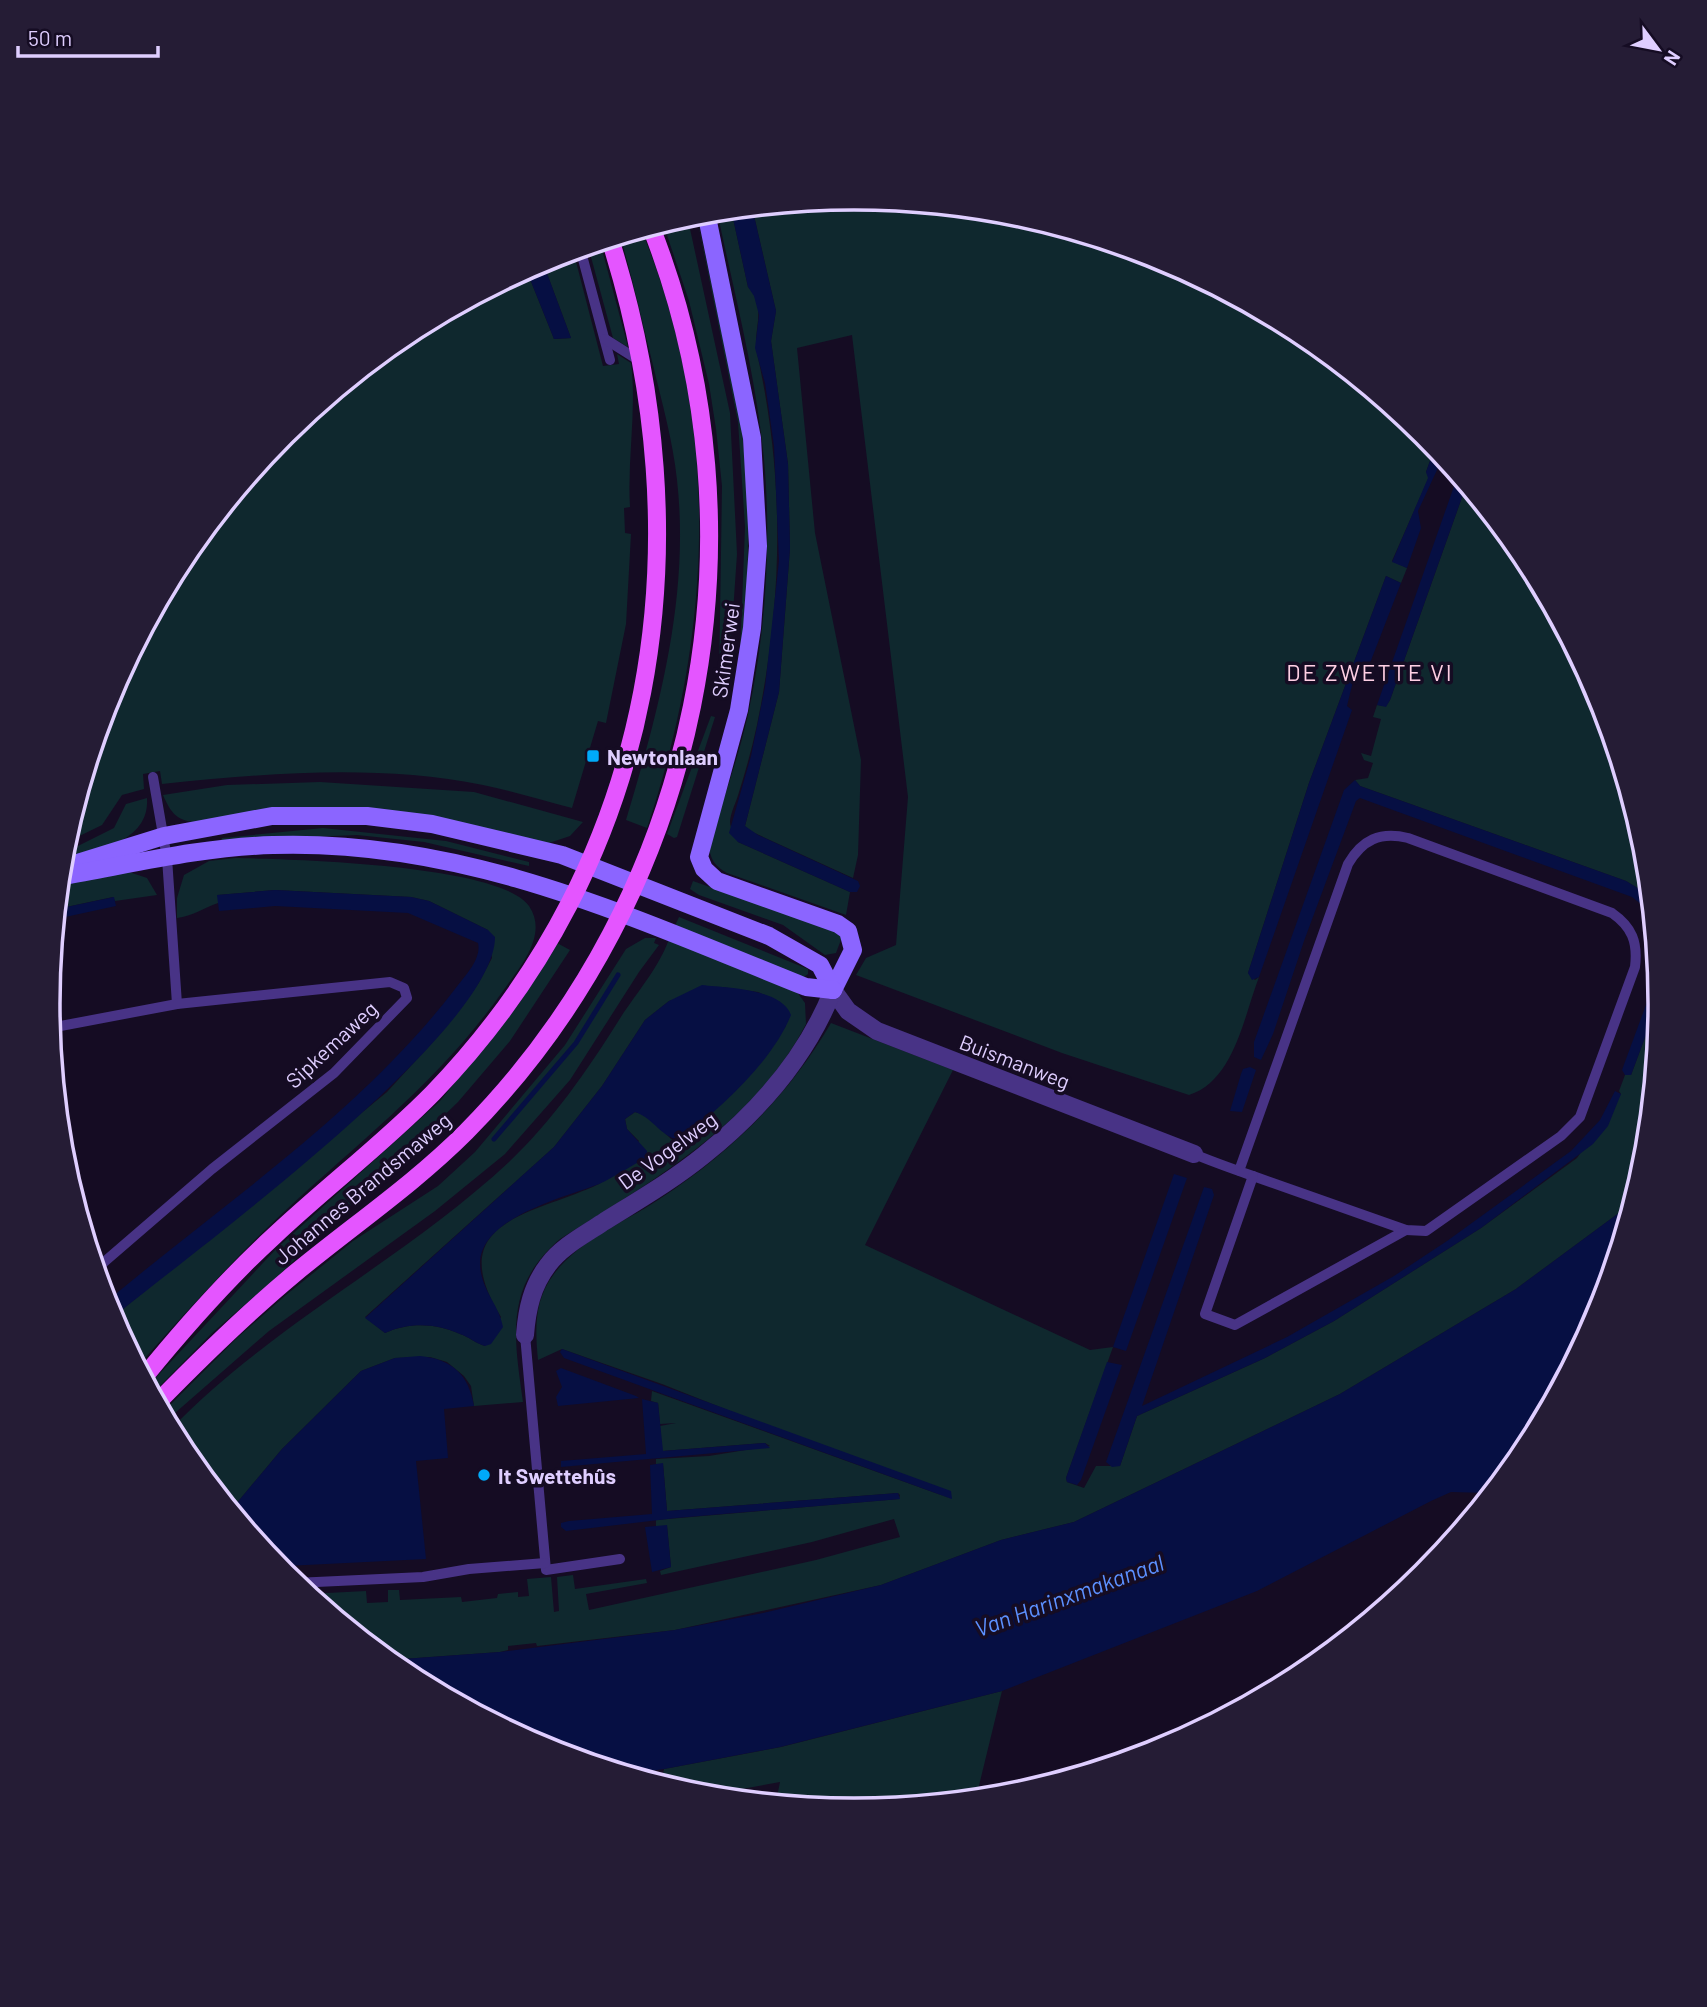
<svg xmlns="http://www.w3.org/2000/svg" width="1707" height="2007" viewBox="0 0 1707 2007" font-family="Barlow,sans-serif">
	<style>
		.green { fill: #0f282e; fill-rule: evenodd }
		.water { fill: #060f43 }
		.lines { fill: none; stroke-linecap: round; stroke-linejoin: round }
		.stream { stroke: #060f43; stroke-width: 5 }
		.lane { stroke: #483386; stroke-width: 10 }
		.street { stroke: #483386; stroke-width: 18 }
		.secondary { stroke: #8b65ff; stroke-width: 18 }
		.primary { stroke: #e455ff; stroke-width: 18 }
		.poi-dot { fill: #00aaf9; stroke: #150c23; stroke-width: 2.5 }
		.labels { text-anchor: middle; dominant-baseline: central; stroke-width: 7; stroke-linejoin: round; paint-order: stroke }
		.street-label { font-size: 21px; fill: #dfceff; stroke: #150c23 }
		.poi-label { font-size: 21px; font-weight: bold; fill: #dfceff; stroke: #150c23; text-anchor: start }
		.neighbourhood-label { font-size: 23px; letter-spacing: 2px; fill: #ffd0e4; stroke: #150c23 }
		.water-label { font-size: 23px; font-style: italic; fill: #5c90ff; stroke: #150c23 }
		.rim { fill: none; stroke: #dfceff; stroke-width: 3.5 }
	</style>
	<rect width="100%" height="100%" fill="#150c23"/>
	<g class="green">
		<path d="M 854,197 L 1011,213 L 1162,259 L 1302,333 L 1424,434 L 1435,447 L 1426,472 L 1429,477 L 1392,561 L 1407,568 L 1401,583 L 1386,576 L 1309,783 L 1248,973 L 1255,980 L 1259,977 C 1244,1016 1234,1081 1189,1095 L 1062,1053 L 856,975 L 866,958 L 896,945 L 908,797 L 852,335 L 797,348 L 815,533 L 861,760 L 858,855 L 853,878 L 748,830 L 745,826 L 779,692 L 790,548 L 788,464 L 771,341 L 776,311 L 752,207 Z"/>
		<path d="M 731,209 L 748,287 C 768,306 752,331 757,353 C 785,479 783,598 757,725 C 752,748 746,770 739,792 C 737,800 730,814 730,822 C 730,828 736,837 738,842 L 850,892 L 846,915 L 727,873 C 715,866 710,860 709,845 C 722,803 737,762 747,719 C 765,639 771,552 765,471 C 758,383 735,297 717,211 Z"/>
		<path d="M 696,213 L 741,421 C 750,500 751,577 740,656 L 745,527 L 738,422 Z"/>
		<polygon points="687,215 730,413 737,554 728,685 719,683 722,486 716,429 709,384 689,301 663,223"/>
		<path d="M 641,229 C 722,424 713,632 647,828 L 626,820 C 659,710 690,595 677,480 C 673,441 662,403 653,365 C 642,322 633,279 620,236 Z"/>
		<polygon points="600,242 628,347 613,338 588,246"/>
		<path d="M 573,250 L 603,366 L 619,364 L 617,354 L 631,363 C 637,411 627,459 630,507 L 624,508 L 625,533 L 631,534 L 626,624 L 606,723 L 598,721 L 572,808 C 542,800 513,791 483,785 C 378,764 267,773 162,784 L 160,771 L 143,774 L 144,789 L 122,795 L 102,825 L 63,844 L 109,695 L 183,555 L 284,433 L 406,333 L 526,269 L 554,339 L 571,338 L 542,260 Z"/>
		<polygon points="1466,486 1524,556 1599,695 1644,847 1649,895 1626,881 1360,786 1355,780 1368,778 1373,763 1364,760 1361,753 1371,756 1381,719 1373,717 1377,705 1386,706 1390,700"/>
		<polygon points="711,716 715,717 677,837 674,838 667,834"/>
		<path d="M 320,782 L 474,792 L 583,822 L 570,836 L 546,844 L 452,823 L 195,822 C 176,821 170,811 163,795 L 227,785 Z"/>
		<path d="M 147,798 C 150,843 95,850 61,862 L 62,854 L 114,828 L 126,804 Z"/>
		<polygon points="323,828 446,841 529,862 529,866 424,842 357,835 221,841 222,838"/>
		<path d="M 235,858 C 288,859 500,864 529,906 C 549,935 519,968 503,991 C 440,1080 366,1136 287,1209 C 234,1258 186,1312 138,1366 L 112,1318 L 387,1092 L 441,1033 L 478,984 L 492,958 L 488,930 L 429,901 L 411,897 L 275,890 L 218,895 L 218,903 C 203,908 193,916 177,918 L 177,898 L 184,875 L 209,861 Z"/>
		<polygon points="123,870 147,878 157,895 115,901 113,897 57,909 59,884"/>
		<polygon points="693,881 836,932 842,937 836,953 825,955 783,925 699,895 690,889"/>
		<polygon points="679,917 808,969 808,974 804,977 794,974 674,928"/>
		<polygon points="645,938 656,938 654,943 659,945 639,972 570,1080 505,1154 435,1211 269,1331 167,1420 162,1413 238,1337 286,1295 353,1241 438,1186 475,1152 565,1045 626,949"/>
		<path d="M 669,939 L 797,992 L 805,1003 L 806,1024 C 754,1124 652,1181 560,1239 C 504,1287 514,1336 523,1402 L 474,1406 L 471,1386 L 464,1376 L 447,1362 L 430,1357 L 395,1358 L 361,1371 L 282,1449 L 231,1510 L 183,1451 L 171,1429 C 271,1325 405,1259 509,1162 C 553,1120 587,1071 619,1020 C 636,993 659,968 669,939 ZM 721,987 L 758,992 L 780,1002 L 786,1026 L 747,1077 L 681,1140 L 671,1139 L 648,1116 L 635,1112 L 625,1119 L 627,1129 L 639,1141 C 628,1154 614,1176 599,1184 C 534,1215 441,1219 501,1317 L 485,1346 C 475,1343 469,1337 460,1334 C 436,1323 409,1322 385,1333 L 365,1317 L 554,1147 L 602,1086 L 645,1020 L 669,1001 Z"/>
		<polygon points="557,943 570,950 510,1041 458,1102 278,1276 212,1333 152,1394 148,1386 276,1249 440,1101 518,1005"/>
		<path d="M 1659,1000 L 1644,1161 L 1631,1204 L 1516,1289 L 1340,1394 L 1074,1522 L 1001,1540 L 881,1585 L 675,1630 L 537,1646 L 536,1643 L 508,1646 L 508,1650 L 500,1652 L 389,1660 L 308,1594 L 366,1591 L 367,1603 L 388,1602 L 388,1590 L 399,1590 L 400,1600 L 461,1597 L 462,1602 L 497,1598 L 498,1594 L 518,1592 L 518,1597 L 529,1596 L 527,1579 L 551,1577 L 554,1612 L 559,1611 L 557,1577 L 573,1575 L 575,1589 L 646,1579 L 647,1583 L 586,1594 L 589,1610 L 816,1560 L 900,1537 L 894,1519 L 812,1542 L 661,1575 L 660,1571 L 671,1567 L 667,1526 L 656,1526 L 656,1520 L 899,1499 L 900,1495 L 898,1493 L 667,1511 L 663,1464 L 656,1464 L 656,1459 L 709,1456 L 770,1446 L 765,1443 L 662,1451 L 660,1426 L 676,1423 L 660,1424 L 658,1403 L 651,1401 L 652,1391 L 952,1499 L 662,1384 L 562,1349 L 538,1360 C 535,1329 534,1300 554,1274 C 578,1241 625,1222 658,1200 C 730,1153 787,1098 831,1023 L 953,1070 L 865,1245 L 1090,1350 L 1113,1347 L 1066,1478 L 1067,1482 L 1084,1488 L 1096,1466 L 1120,1466 L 1137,1416 L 1265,1358 L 1334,1321 L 1481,1228 L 1577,1158 L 1621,1094 L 1619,1091 L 1625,1075 L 1631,1075 Z"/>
		<polygon points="1002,1691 976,1798 853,1810 776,1802 780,1782 709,1795 661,1784 664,1769 781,1747"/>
	</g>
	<g class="water">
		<polygon points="752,207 776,311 771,341 788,464 790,548 779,692 745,826 758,835 858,881 860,886 857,892 850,892 738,842 729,833 751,756 765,687 779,561 774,446 765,383 755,348 759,315 754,296 748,287 731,209"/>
		<polygon points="542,260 571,338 554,339 526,269"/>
		<polygon points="1435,447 1443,457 1418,511 1421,528 1407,568 1392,562 1428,478 1426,472"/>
		<polygon points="1458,475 1466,486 1390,700 1386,707 1377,705"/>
		<polygon points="1386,576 1401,583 1370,663 1355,673 1347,706 1352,710 1259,977 1252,980 1248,973 1309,783"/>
		<polygon points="1355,780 1360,786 1626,881 1649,895 1651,912 1632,897 1360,798 1356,801 1304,941 1273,1034 1261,1060 1254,1057 1254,1042 1344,790"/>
		<path d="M 275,890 L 411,897 L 429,901 L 488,930 L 495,937 C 495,1032 190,1254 112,1318 L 106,1302 C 225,1202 359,1114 455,989 C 464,977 482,959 478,943 L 408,913 L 275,906 L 219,911 L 217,895 Z"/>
		<polygon points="114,897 116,906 56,919 57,909"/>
		<polygon points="1657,975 1659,1000 1631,1075 1625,1075 1622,1070"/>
		<path d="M 702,985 C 726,988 781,988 791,1015 C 771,1064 720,1107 681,1140 C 662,1139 654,1118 635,1112 L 625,1119 L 627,1129 L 647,1151 L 646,1158 C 630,1166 615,1177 599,1184 C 566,1197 481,1217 480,1263 C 480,1289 499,1304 503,1327 L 491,1344 L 485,1346 C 475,1343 469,1337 460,1334 C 436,1323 409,1322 385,1333 L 365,1318 L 554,1147 L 602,1086 L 645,1020 L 669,1001 Z"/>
		<polygon points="1250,1067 1256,1070 1242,1112 1230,1111 1241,1074 1243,1069"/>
		<polygon points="1615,1091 1621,1094 1608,1126 1593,1144 1481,1228 1334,1321 1265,1358 1137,1416 1120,1466 1112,1467 1106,1462 1204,1187 1212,1189 1214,1195 1142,1406 1287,1337 1394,1276 1447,1241 1571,1151 1600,1120"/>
		<polygon points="1174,1174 1187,1178 1126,1351 1113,1347"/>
		<polygon points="1631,1204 1598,1312 1524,1452 1489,1493 1451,1492 1431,1501 1257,1591 1002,1691 780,1747 664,1769 630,1774 545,1748 405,1674 389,1660 500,1652 675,1630 763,1613 881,1585 1001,1540 1074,1522 1340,1394 1516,1289"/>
		<polygon points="562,1349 951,1491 952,1499 564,1358 560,1352"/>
		<path d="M 420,1356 C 452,1359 469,1375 474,1406 L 444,1409 L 448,1458 L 416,1461 L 426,1559 L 286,1566 L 286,1576 L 231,1510 L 282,1449 L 361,1371 L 395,1358 Z"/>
		<polygon points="1107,1362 1122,1365 1081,1480 1077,1485 1067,1482 1066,1478"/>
		<polygon points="561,1368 636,1396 639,1398 558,1406 556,1397 562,1387 556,1371"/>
		<polygon points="642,1399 658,1403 663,1451 765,1443 770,1448 561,1467 561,1461 646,1454"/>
		<polygon points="663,1463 667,1511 898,1493 900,1499 676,1518 566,1531 561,1527 561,1523 569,1521 652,1514 650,1465"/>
		<polygon points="667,1525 671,1567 652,1572 645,1527"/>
	</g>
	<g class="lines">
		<polyline class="stream" points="494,1139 576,1043 618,975"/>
		<g class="lane">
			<polyline points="580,248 610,360"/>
			<polyline points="605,339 640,361"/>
			<polyline points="153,777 167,858 177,1004"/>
			<polyline points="50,1028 177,1004 390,982 404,988 407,998 334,1073 212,1169 96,1269"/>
			<path d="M 1194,1154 C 1213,1162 1233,1169 1253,1176 L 1406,1230 L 1426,1231 L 1561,1136 L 1580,1117 L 1635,967 C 1638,942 1632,927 1612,913 L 1408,838 C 1380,831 1362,840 1348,864 L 1239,1171"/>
			<polyline points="1253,1176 1205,1314 1235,1325 1406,1230"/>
			<polyline points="525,1335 546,1570 620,1559"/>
			<polyline points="295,1583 423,1577 469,1569 545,1563"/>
		</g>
		<g class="street">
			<polyline points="833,990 848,1011 877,1031 1194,1154"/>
			<path d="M 525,1335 C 527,1309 532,1286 548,1265 C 561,1247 584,1235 602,1223 C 637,1201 672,1181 704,1155 C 759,1111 807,1056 833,990"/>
		</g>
		<g class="secondary">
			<polyline points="706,212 752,438 758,546 752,628 739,710 699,857 704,869 717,881 838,924 848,931 853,950 833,990"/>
			<polyline points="61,868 164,836 272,816 367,816 432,824 562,855 769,936 820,965 833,990"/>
			<path d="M 63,876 C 132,864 203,847 273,845 C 466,839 631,917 806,987 L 833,990"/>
		</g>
		<g class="primary">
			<path d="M 144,1377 C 184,1328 227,1279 274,1236 C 326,1187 383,1144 433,1093 C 659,859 706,542 610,239"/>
			<path d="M 157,1403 C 201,1358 246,1314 294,1274 C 352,1226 413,1185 466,1132 C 701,895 772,535 651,227"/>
		</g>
	</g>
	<g class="poi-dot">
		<rect x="586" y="749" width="14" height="14" rx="3.5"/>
		<circle cx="484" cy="1475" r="7"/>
	</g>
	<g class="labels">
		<g class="street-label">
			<text transform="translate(725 650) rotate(-82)">Skimerwei</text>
			<text transform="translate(331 1044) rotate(-43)">Sipkemaweg</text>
			<text transform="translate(1015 1061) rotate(21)">Buismanweg</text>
			<text transform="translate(667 1150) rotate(-36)">De Vogelweg</text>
			<text transform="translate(362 1188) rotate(-40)">Johannes Brandsmaweg</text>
		</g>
		<g class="poi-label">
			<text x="607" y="756">Newtonlaan</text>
			<text x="498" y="1475">It Swettehûs</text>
		</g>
		<g class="neighbourhood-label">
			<text x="1370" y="672">DE ZWETTE VI</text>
		</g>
		<g class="water-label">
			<text transform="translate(1069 1595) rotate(-20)">Van Harinxmakanaal</text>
		</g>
	</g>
	<path d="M0 0H1707V2007H0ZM60 1004a794 794 0 1 1 1588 0a794 794 0 1 1-1588 0Z" fill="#251c35" fill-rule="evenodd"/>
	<path class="rim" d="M60 1004a794 794 0 1 1 1588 0a794 794 0 1 1-1588 0Z"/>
	<g transform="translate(1658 49) rotate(122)" stroke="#150c23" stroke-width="5" paint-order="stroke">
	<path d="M0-5L12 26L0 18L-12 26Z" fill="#dfceff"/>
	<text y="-10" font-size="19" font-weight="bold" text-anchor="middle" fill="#dfceff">N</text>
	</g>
	<path d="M18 46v10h140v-10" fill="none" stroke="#dfceff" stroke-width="3.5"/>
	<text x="28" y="46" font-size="21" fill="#dfceff" stroke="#150c23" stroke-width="5" paint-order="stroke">50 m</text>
</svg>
